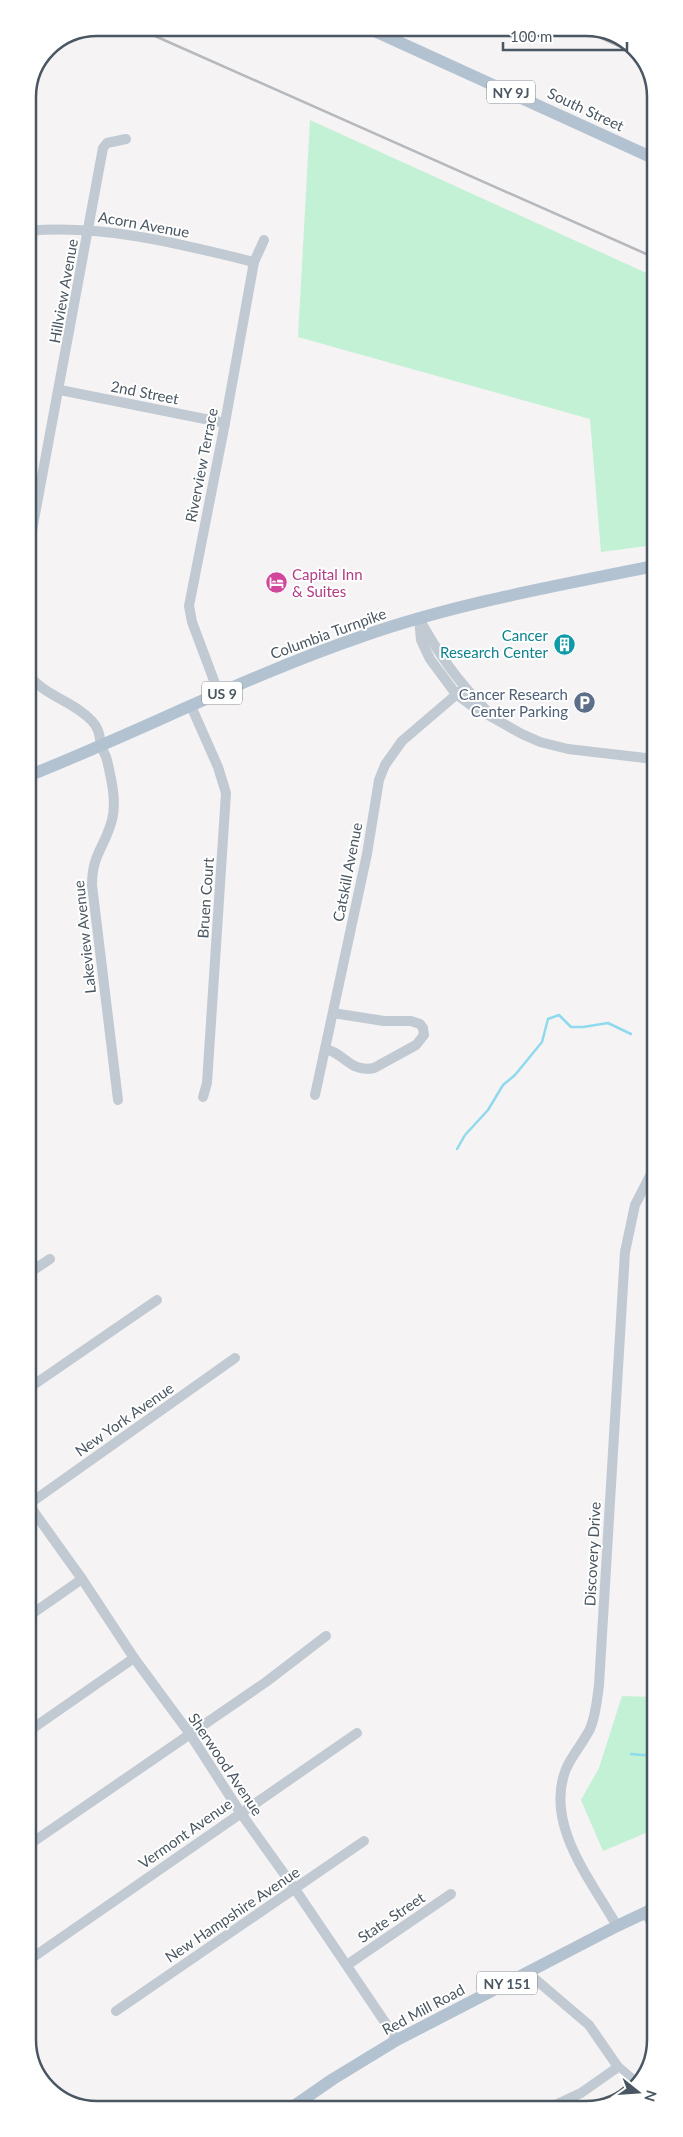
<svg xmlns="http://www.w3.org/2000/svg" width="683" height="2137" viewBox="0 0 683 2137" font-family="Lato,sans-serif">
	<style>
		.green { fill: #c3f1d5 }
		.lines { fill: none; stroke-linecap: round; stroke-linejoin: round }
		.stream { stroke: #90daee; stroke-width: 2.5 }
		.minor { stroke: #c1cad2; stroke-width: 10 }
		.major { stroke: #b3c2d1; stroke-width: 12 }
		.rail { stroke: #b5b8bd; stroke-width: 2.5 }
		.labels { text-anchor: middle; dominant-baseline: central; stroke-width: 4; stroke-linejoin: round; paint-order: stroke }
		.shield { fill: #fff; stroke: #808990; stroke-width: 1 }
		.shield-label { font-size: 14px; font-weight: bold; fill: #4a5661 }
		.street-label { font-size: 15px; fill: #4a5661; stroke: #fff }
		.hotel-label { font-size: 15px; fill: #b23c85; stroke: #fff; text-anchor: start }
		.culture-label { font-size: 15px; fill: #0d838f; stroke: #fff; text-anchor: end }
		.service-label { font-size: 15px; fill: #4e5e75; stroke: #fff; text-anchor: end }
		.rim { fill: none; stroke: #4a5661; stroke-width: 2.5 }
	</style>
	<rect width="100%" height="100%" fill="#f5f3f3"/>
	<g class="green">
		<polygon points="310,120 653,276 654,545 601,552 590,419 298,337"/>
		<polygon points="622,1696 655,1697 655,1829 603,1851 581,1800 599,1768"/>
	</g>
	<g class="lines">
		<g class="stream">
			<polyline points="457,1149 465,1135 488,1110 503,1085 515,1075 542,1042 548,1019 559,1015 571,1027 583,1027 608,1023 631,1034"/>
			<polyline points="631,1754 655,1756"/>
		</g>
		<g class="minor">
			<path d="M 28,231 C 104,224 181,244 254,262"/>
			<polyline points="60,390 225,423"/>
			<polyline points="28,552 103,148 107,143 126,139"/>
			<polyline points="419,619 421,640 430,659 456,694 472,706 522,734 540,742 568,749 654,759"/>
			<path d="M 422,624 C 442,659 458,681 486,710"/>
			<path d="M 28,674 C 44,696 74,701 92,721 C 100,730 99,735 101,745 C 102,750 106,755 107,760 C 111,778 117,801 112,820 C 105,847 92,854 92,885 L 118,1100"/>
			<polyline points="219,694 192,622 189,606 225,423 254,262 264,240"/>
			<polyline points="191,706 218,767 226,793 207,1083 203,1097"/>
			<path d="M 325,1049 C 345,1053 350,1073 374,1068 L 416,1045 L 424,1035 L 423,1028 L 420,1024 L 411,1021 L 384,1021 L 333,1013"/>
			<polyline points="315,1095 367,854 379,780 385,765 402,741 464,688"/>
			<polyline points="29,1273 50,1259"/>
			<polyline points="29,1388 157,1300"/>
			<polyline points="29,1504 235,1358"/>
			<polyline points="29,1505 82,1579 134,1658 190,1734 240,1812 295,1889 397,2040"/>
			<polyline points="29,1616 82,1579"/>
			<polyline points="29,1731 134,1658"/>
			<polyline points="30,1844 266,1682 326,1636"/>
			<polyline points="645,1913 655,1927"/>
			<path d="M 617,1926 C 591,1880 544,1824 566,1769 C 572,1755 583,1743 590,1729 C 596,1715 597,1700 599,1685 L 625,1252 L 635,1205 L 654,1168"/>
			<polyline points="32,1958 357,1733"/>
			<polyline points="347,1965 451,1894"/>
			<polyline points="528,1973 589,2025 618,2067 638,2084"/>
			<polyline points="116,2011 364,1841"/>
			<polyline points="551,2107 581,2093 618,2067"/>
		</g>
		<g class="major">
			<polyline points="368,28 653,158"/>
			<path d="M 28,776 C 141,731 249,675 363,636 C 457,603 557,586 654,566"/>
			<polyline points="291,2108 333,2079 397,2040 617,1926 655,1908"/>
		</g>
		<g class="rail">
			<polyline points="137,28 653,257"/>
			<polyline points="580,28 638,55"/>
		</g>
	</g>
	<defs>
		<symbol id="hotel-disc" viewBox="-11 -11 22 22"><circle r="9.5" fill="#d1479c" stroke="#fff"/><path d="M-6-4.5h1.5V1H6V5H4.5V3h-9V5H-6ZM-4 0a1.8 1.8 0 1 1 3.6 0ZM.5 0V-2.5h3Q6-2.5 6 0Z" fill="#fff"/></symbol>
		<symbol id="building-disc" viewBox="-11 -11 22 22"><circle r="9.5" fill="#0f9aa8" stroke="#fff"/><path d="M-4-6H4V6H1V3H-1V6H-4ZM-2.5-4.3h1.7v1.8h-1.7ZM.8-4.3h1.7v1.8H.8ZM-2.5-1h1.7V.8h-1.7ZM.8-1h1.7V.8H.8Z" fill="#fff"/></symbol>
		<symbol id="parking-disc" viewBox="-11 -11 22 22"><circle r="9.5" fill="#5c6f8a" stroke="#fff"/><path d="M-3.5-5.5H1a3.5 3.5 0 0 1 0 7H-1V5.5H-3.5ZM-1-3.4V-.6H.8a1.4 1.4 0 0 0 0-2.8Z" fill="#fff"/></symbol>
	</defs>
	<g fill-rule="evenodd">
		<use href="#hotel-disc" x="264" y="570" width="25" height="25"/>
		<use href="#building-disc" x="552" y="632" width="25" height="25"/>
		<use href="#parking-disc" x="572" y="690" width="25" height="25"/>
	</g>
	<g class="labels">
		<g class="shield">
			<rect x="487" y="80.5" width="48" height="23" rx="4"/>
			<rect x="202" y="681.5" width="40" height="23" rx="4"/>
			<rect x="477" y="1971.5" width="60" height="23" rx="4"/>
		</g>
		<g class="shield-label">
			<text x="511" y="92">NY 9J</text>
			<text x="222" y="693">US 9</text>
			<text x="507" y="1983">NY 151</text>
		</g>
		<g class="street-label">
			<text transform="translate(586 109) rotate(25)">South Street</text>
			<text transform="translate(144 224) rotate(10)">Acorn Avenue</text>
			<text transform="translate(63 291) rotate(-80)">Hillview Avenue</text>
			<text transform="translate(145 392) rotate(11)">2nd Street</text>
			<text transform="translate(201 465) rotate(-79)">Riverview Terrace</text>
			<text transform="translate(328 633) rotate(-20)">Columbia Turnpike</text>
			<text transform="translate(347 872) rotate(-79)">Catskill Avenue</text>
			<text transform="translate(205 898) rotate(-86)">Bruen Court</text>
			<text transform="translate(84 937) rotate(-96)">Lakeview Avenue</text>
			<text transform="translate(124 1419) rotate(-35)">New York Avenue</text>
			<text transform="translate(592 1554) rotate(-87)">Discovery Drive</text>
			<text transform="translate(226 1764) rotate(56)">Sherwood Avenue</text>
			<text transform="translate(185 1833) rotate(-35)">Vermont Avenue</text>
			<text transform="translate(232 1914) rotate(-34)">New Hampshire Avenue</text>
			<text transform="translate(391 1917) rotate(-34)">State Street</text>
			<text transform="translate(423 2009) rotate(-28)">Red Mill Road</text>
		</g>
		<g class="hotel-label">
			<text x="292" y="574">Capital Inn<tspan x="292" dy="17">&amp; Suites</tspan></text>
		</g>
		<g class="culture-label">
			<text x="548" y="635">Cancer<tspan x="548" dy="17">Research Center</tspan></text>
		</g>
		<g class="service-label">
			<text x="568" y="694">Cancer Research<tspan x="568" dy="17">Center Parking</tspan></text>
		</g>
	</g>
	<path d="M0 0H683V2137H0ZM97 36H586A61 61 0 0 1 647 97V2040A61 61 0 0 1 586 2101H97A61 61 0 0 1 36 2040V97A61 61 0 0 1 97 36Z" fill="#fff" fill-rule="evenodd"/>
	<path class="rim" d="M97 36H586A61 61 0 0 1 647 97V2040A61 61 0 0 1 586 2101H97A61 61 0 0 1 36 2040V97A61 61 0 0 1 97 36Z"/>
	<g transform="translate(638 2092) rotate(107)" stroke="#ffffff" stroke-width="4" paint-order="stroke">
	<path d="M0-4L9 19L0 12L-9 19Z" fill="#4a5661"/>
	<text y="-8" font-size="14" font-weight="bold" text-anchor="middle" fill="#4a5661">N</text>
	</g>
	<path d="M503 42v8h124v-8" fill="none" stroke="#4a5661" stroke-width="2.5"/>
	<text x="510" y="42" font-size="15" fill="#4a5661" stroke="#ffffff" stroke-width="4" paint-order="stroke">100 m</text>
</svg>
